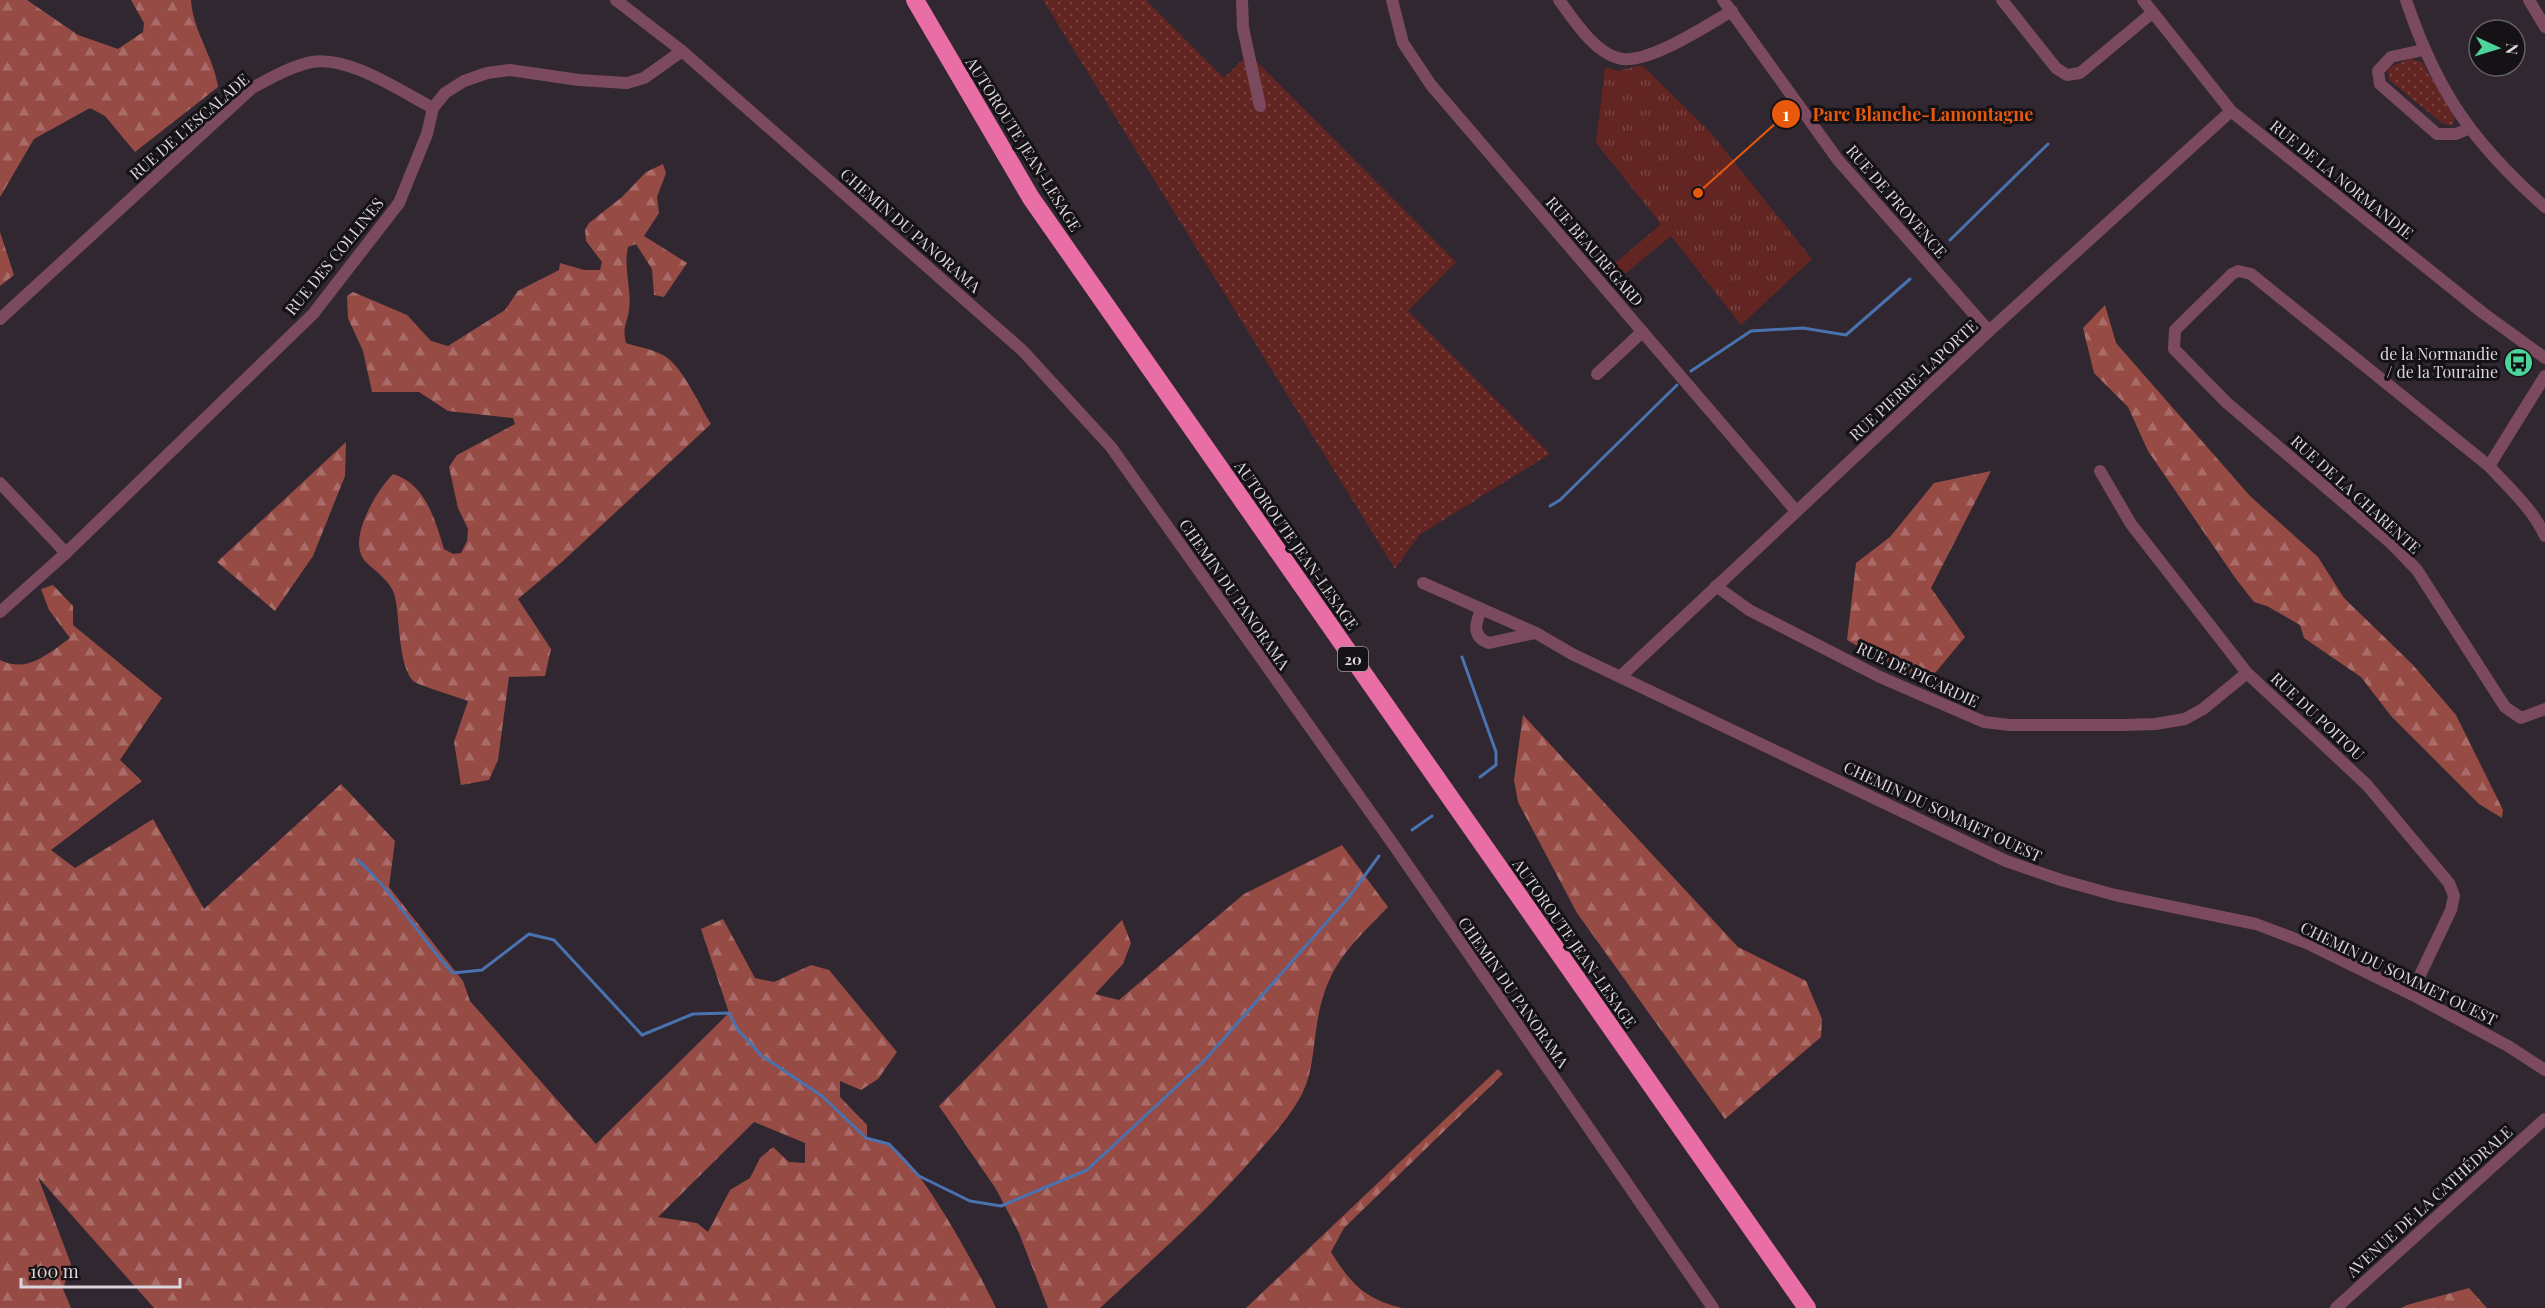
<svg xmlns="http://www.w3.org/2000/svg" width="2545" height="1308" viewBox="0 0 2545 1308" font-family="'Playfair Display',serif">
	<style>
		.grass { fill: url(#grass-dots) }
		.forest { fill: url(#forest-firs); fill-rule: evenodd }
		.park { fill: url(#park-tufts) }
		.lines { fill: none; stroke-linecap: round; stroke-linejoin: round }
		.stream { stroke: #4a72ae; stroke-width: 3 }
		.minor { stroke: #7c4a5e; stroke-width: 12 }
		.highway { stroke: #e96ea5; stroke-width: 18 }
		.labels { text-anchor: middle; dominant-baseline: central; stroke-width: 6; stroke-linejoin: round; paint-order: stroke }
		.shield { fill: #151216; stroke: #a09aa1; stroke-width: 1.5 }
		.shield-label { font-size: 15px; font-weight: bold; fill: #dbd5dc }
		.street-label { font-size: 16px; fill: #dbd5dc; stroke: #151216 }
		.poi-label { font-size: 16px; fill: #dbd5dc; stroke: #151216; text-anchor: end }
		.leader { fill: none; stroke: #e8590c; stroke-width: 2 }
		.callout-dot { fill: #e8590c; stroke: #151216; stroke-width: 2 }
		.mark-label { font-size: 18px; text-anchor: middle; font-weight: bold; fill: #fff }
		.callout-label { font-size: 18px; text-anchor: middle; font-weight: bold; fill: #e8590c; stroke: #151216; stroke-width: 6; stroke-linejoin: round; paint-order: stroke }
	</style>
	<defs>
		<pattern id="grass-dots" width="8" height="8" patternUnits="userSpaceOnUse" patternTransform="scale(1.5)"><rect width="8" height="8" fill="#622522"/><path d="M2 2h.1M6 6h.1" fill="none" stroke="#784442" stroke-width="1.8" stroke-linecap="round"/></pattern>
		<pattern id="forest-firs" width="22" height="20" patternUnits="userSpaceOnUse" patternTransform="scale(1.5)"><rect width="22" height="20" fill="#974b45"/><path d="M5 1l3.5 6h-7zM16 11l3.5 6h-7z" fill="#aa6c68"/></pattern>
		<pattern id="park-tufts" width="24" height="20" patternUnits="userSpaceOnUse" patternTransform="scale(1.5)"><rect width="24" height="20" fill="#622522"/><path d="M3 7l-1-3M5 7V3M7 7l1-3M15 17l-1-3M17 17v-4M19 17l1-3" fill="none" stroke="#784442"/></pattern>
	</defs>
	<rect width="100%" height="100%" fill="#302731"/>
	<g class="grass">
		<polygon points="1043,0 1146,0 1224,78 1249,54 1456,262 1408,311 1550,454 1419,535 1395,569"/>
		<polygon points="2410,59 2422,62 2455,119 2452,126 2442,123 2389,80 2388,70 2392,66"/>
	</g>
	<g class="forest">
		<path d="M 0,0 L 27,0 L 78,35 L 118,49 L 143,32 L 144,23 L 131,0 L 191,0 C 193,32 214,57 218,87 L 135,152 L 105,116 L 90,108 L 34,139 L 0,197 Z"/>
		<path d="M 663,164 L 666,173 L 657,197 L 659,213 L 644,236 L 687,263 L 664,297 L 654,295 L 652,269 L 636,244 L 628,247 C 623,268 632,289 629,310 C 627,325 622,326 626,343 C 638,347 652,349 663,355 C 682,365 699,405 711,424 L 563,561 L 518,599 L 551,649 L 545,676 L 509,677 L 498,760 L 489,780 L 461,785 L 454,742 L 468,701 C 458,697 417,685 413,681 C 398,664 400,619 395,597 C 392,582 376,572 366,562 C 345,541 377,490 393,474 C 426,484 435,520 444,549 L 453,554 L 461,553 L 467,541 L 468,529 L 458,508 L 449,467 L 457,455 L 515,424 L 513,418 L 448,411 L 419,392 L 372,392 L 363,351 L 348,318 L 347,296 L 353,292 L 407,315 L 431,341 L 448,346 L 505,310 L 518,291 L 559,270 L 560,263 L 584,270 L 600,270 L 602,262 L 586,241 L 585,230 L 589,223 L 622,197 L 646,172 Z"/>
		<polygon points="0,232 14,275 0,286"/>
		<polygon points="2105,305 2116,343 2250,496 2318,557 2344,598 2413,665 2456,715 2503,810 2502,818 2479,804 2391,716 2361,677 2304,638 2300,625 2267,606 2254,602 2236,579 2148,451 2128,407 2094,373 2083,328"/>
		<polygon points="346,442 345,476 313,556 275,611 217,562"/>
		<polygon points="1991,471 1931,588 1965,637 1926,684 1847,640 1856,563 1890,537 1934,483"/>
		<path d="M 53,585 L 73,606 L 73,625 L 162,698 L 120,760 L 142,781 L 51,850 L 75,868 L 153,819 L 204,909 L 341,784 L 395,841 L 389,887 L 463,981 L 470,1001 L 596,1144 L 729,1013 L 701,929 L 723,919 L 755,978 L 774,982 L 811,965 L 829,970 L 897,1052 L 878,1079 L 861,1090 L 840,1081 L 840,1097 L 867,1125 L 867,1138 C 873,1140 883,1141 889,1144 C 921,1164 979,1272 996,1308 L 154,1308 L 38,1177 L 71,1264 L 63,1289 L 71,1308 L 0,1308 L 0,660 C 27,674 49,653 70,638 L 49,610 L 41,589 ZM 754,1122 L 805,1143 L 805,1163 L 789,1162 L 773,1147 L 760,1158 L 750,1178 L 730,1190 L 708,1232 L 697,1223 L 658,1217 Z"/>
		<polygon points="1523,715 1738,947 1806,981 1822,1019 1821,1037 1725,1119 1577,913 1518,802 1514,780"/>
		<path d="M 1342,845 L 1388,907 C 1350,946 1326,966 1317,1024 C 1313,1048 1313,1072 1302,1094 C 1290,1117 1272,1136 1255,1156 C 1207,1211 1154,1258 1100,1308 L 1048,1308 L 1019,1233 L 996,1189 L 939,1106 L 1122,920 L 1131,943 L 1123,964 L 1095,994 L 1119,1000 L 1244,894 Z"/>
		<path d="M 1498,1069 L 1503,1074 L 1344,1228 L 1331,1252 C 1351,1284 1365,1299 1402,1308 L 1246,1308 Z"/>
		<polygon points="2469,1288 2487,1308 2401,1308 2407,1305"/>
	</g>
	<polygon class="park" points="1642,65 1711,133 1812,259 1741,325 1671,236 1615,282 1606,271 1661,224 1596,143 1605,67 1618,71"/>
	<g class="lines">
		<g class="stream">
			<polyline points="1950,240 2048,144"/>
			<polyline points="1691,371 1751,331 1803,328 1846,335 1910,279"/>
			<polyline points="1550,506 1560,500 1677,385"/>
			<polyline points="1462,657 1496,752 1496,765 1480,777"/>
			<polyline points="1412,830 1432,816"/>
			<path d="M 358,860 C 395,894 419,937 453,973 L 482,970 L 529,934 L 554,940 L 642,1035 L 693,1014 L 729,1013 L 738,1030 L 762,1056 L 822,1096 L 866,1138 L 889,1144 L 919,1176 L 970,1201 L 1001,1206 L 1087,1170 L 1203,1062 L 1349,897 L 1379,856"/>
		</g>
		<g class="minor">
			<polyline points="616,0 682,51 1023,351 1111,447 1393,844 1713,1308"/>
			<polyline points="1242,0 1243,28 1260,106"/>
			<polyline points="1392,0 1403,43 1431,85 1796,511"/>
			<path d="M 1559,0 C 1574,20 1593,51 1618,58 C 1645,67 1707,25 1732,11"/>
			<polyline points="1723,0 1838,160 1989,331"/>
			<polyline points="2002,0 2056,68 2067,75 2080,73 2152,13"/>
			<polyline points="2143,0 2231,111 2483,313 2545,358"/>
			<path d="M 2406,0 C 2437,92 2472,142 2545,207"/>
			<polyline points="2529,0 2545,27"/>
			<polyline points="2423,50 2391,57 2378,71 2380,84 2437,134 2456,134 2468,129"/>
			<path d="M 0,319 L 252,88 C 271,78 291,66 312,62 C 348,55 402,92 433,108"/>
			<polyline points="1597,374 1642,332"/>
			<polyline points="2489,466 2545,376"/>
			<polyline points="2100,471 2131,524 2247,673 2367,785 2449,883 2454,896 2451,910 2411,994"/>
			<polyline points="0,483 66,553"/>
			<path d="M 2545,536 C 2533,509 2509,488 2489,466 L 2251,274 L 2238,271 L 2232,274 L 2175,330 L 2174,349 L 2226,402 L 2392,544 L 2417,570 L 2505,707 L 2521,718 L 2545,709"/>
			<polyline points="1423,583 1536,633 1572,654 2006,861 2061,880 2115,895 2256,924 2309,944 2411,994 2508,1046 2545,1070"/>
			<polyline points="1716,586 1749,610 1880,677 1984,722 2010,725 2124,725 2155,724 2185,719 2203,709 2247,673"/>
			<path d="M 1481,610 C 1475,624 1472,637 1489,643 L 1535,633"/>
			<polyline points="0,612 66,553 313,314 399,203 427,134 433,108 445,93 464,81 487,73 510,70 579,80 627,83 644,78 682,51"/>
			<polyline points="1620,677 1989,331 2231,111"/>
			<polyline points="2336,1308 2545,1119"/>
		</g>
		<polyline class="highway" points="915,0 1031,198 1807,1308"/>
	</g>
	<defs>
		<symbol id="bus-disc" viewBox="-11 -11 22 22"><circle r="9.5" fill="#4cd49b" stroke="#151216"/><path d="M-5-6H5V4H4V6H2V4H-2V6H-4V4H-5ZM-3.5-4V0h7V-4ZM-3.5 1.2v1.5H-2V1.2ZM2 1.2v1.5H3.5V1.2Z" fill="#111"/></symbol>
	</defs>
	<g fill-rule="evenodd">
		<use href="#bus-disc" x="2502" y="346" width="33" height="33"/>
	</g>
	<g class="labels">
		<rect class="shield" x="1338" y="647" width="30" height="24" rx="4.5"/>
		<g class="shield-label">
			<text x="1353" y="659">20</text>
		</g>
		<g class="street-label">
			<text transform="translate(189 126) rotate(-41)">RUE DE L'ESCALADE</text>
			<text transform="translate(1024 144) rotate(58)">AUTOROUTE JEAN-LESAGE</text>
			<text transform="translate(2342 179) rotate(39)">RUE DE LA NORMANDIE</text>
			<text transform="translate(1897 201) rotate(49)">RUE DE PROVENCE</text>
			<text transform="translate(911 230) rotate(41)">CHEMIN DU PANORAMA</text>
			<text transform="translate(1595 251) rotate(49)">RUE BEAUREGARD</text>
			<text transform="translate(334 256) rotate(-51)">RUE DES COLLINES</text>
			<text transform="translate(1913 380) rotate(-43)">RUE PIERRE-LAPORTE</text>
			<text transform="translate(2356 494) rotate(42)">RUE DE LA CHARENTE</text>
			<text transform="translate(1297 545) rotate(55)">AUTOROUTE JEAN-LESAGE</text>
			<text transform="translate(1235 594) rotate(55)">CHEMIN DU PANORAMA</text>
			<text transform="translate(1918 674) rotate(25)">RUE DE PICARDIE</text>
			<text transform="translate(2318 716) rotate(43)">RUE DU POITOU</text>
			<text transform="translate(1943 811) rotate(25)">CHEMIN DU SOMMET OUEST</text>
			<text transform="translate(1575 943) rotate(55)">AUTOROUTE JEAN-LESAGE</text>
			<text transform="translate(2399 973) rotate(26)">CHEMIN DU SOMMET OUEST</text>
			<text transform="translate(1514 992) rotate(55)">CHEMIN DU PANORAMA</text>
			<text transform="translate(2429 1201) rotate(-42)">AVENUE DE LA CATHÉDRALE</text>
		</g>
		<g class="poi-label">
			<text x="2498" y="353">de la Normandie<tspan x="2498" dy="18">/ de la Touraine</tspan></text>
		</g>
	</g>
	<path class="leader" d="M1698 193L1786 114"/>
	<g class="callout-dot">
		<circle cx="1698" cy="193" r="6"/>
		<circle cx="1786" cy="114" r="15"/>
	</g>
	<g class="mark-label">
		<text x="1786" y="121">1</text>
	</g>
	<g class="callout-label">
		<text x="1923" y="121">Parc Blanche-Lamontagne</text>
	</g>
	<g transform="translate(2497 48) rotate(94)"><circle r="28" fill="#151216" stroke="#646065" stroke-width="1.5"/>
	<path d="M0-4.5L10 22L0 15L-10 22Z" fill="#4cd49b"/>
	<text y="-9" font-size="16" font-weight="bold" text-anchor="middle" fill="#dbd5dc">N</text>
	</g>
	<path d="M21 1278v9h159v-9" fill="none" stroke="#dbd5dc" stroke-width="3"/>
	<text x="30" y="1278" font-size="18" fill="#dbd5dc" stroke="#151216" stroke-width="4.5" paint-order="stroke">100 m</text>
</svg>
